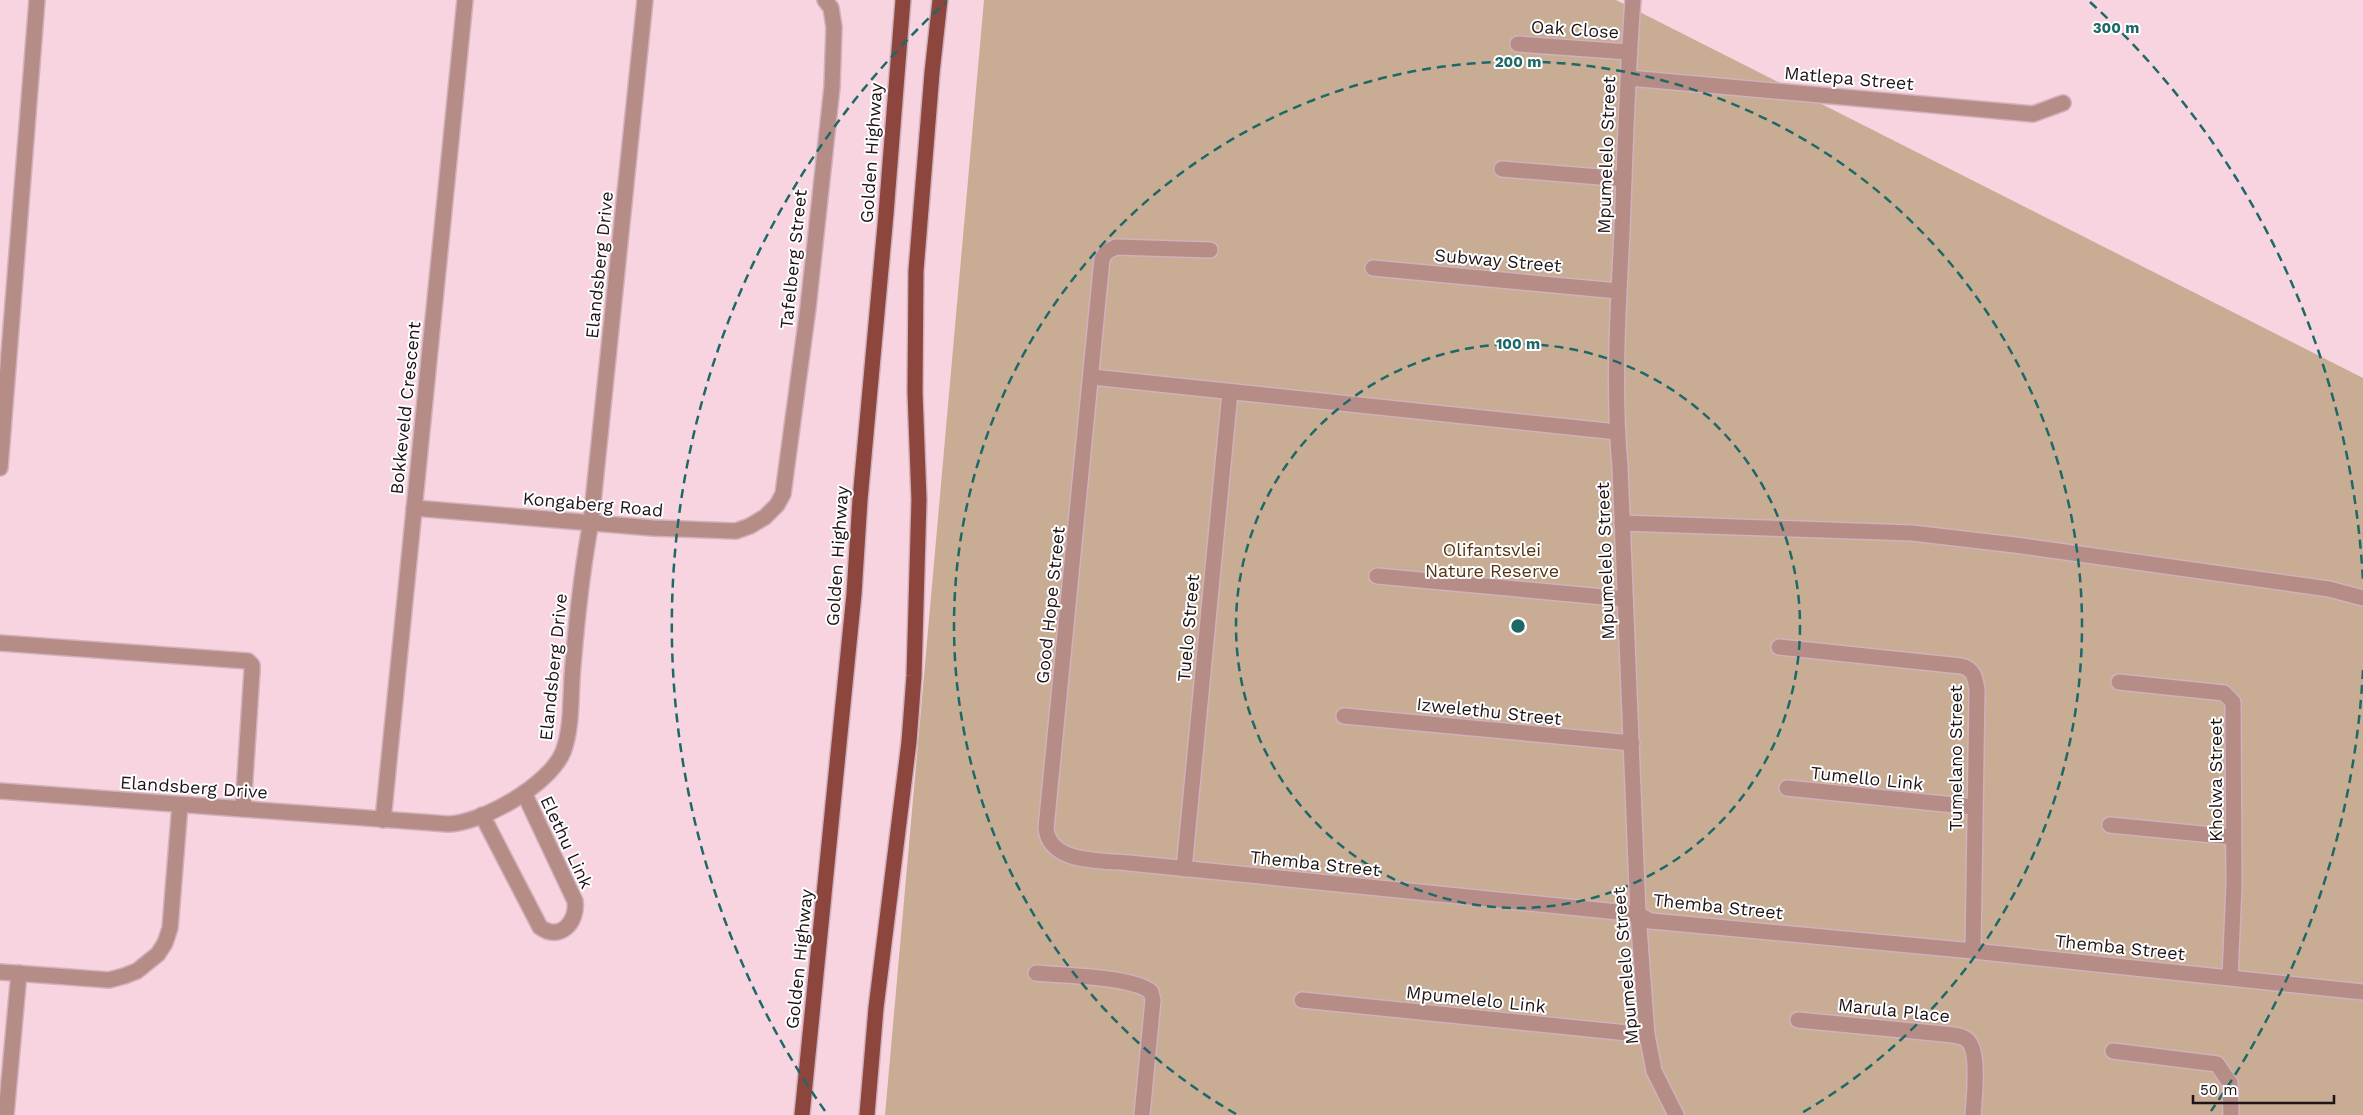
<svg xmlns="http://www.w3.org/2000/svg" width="2363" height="1115" viewBox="0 0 2363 1115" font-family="'Work Sans',sans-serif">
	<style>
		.green { fill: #c8ac94 }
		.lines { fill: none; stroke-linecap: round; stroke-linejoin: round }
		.minor-casing { stroke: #d0b1bc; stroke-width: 18 }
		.major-casing { stroke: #d0b1bc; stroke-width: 18 }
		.minor { stroke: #b68d86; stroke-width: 15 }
		.major { stroke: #8d463d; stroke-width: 15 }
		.ring { fill: none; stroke: #1d6967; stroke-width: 2.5; stroke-dasharray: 9 6 }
		.labels { text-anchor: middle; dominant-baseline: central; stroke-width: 4; stroke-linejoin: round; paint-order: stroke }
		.street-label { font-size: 18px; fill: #1e1317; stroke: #fff }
		.park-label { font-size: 18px; fill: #531; stroke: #fff }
		.centre { fill: #1d6967; stroke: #fff; stroke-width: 2.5 }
		.ring-label { font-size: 15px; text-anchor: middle; font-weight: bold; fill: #1d6967; stroke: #fff; stroke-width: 4; stroke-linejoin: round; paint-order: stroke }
	</style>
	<rect width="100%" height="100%" fill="#f7d4e0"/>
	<polygon class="green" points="984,0 1616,0 2363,378 2363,1115 885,1115"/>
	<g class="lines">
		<defs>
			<g id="minor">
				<path d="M 1633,0 C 1627,77 1625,154 1622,232 C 1618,310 1613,389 1620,467 L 1638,914 L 1647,1035 L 1654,1071 L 1676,1115"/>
				<polyline points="1518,44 1629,52"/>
				<polyline points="1629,78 2033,114 2063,103"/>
				<polyline points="1502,169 1624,179"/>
				<path d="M 1210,250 L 1116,247 L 1106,252 L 1102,259 L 1046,828 C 1049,864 1102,860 1129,863 L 1638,914 L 1650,921 L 1662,922 L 1973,951 L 2363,992"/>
				<polyline points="1373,268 1618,291"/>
				<polyline points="1092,377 1617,432"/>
				<polyline points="0,468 37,0"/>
				<polyline points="414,508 653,528 736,531 750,526 765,517 777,505 783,494 808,308 832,87 834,27 831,8 825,0"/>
				<polyline points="1622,523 1912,533 2015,545 2329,589 2363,598"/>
				<polyline points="1377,576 1625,599"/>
				<polyline points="0,643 248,661 252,665 252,671 243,809"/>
				<path d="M 1779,647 L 1961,666 C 1974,669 1975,677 1977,690 L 1973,951"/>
				<polyline points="2119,682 2224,693 2233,702 2234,885 2230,977"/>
				<polyline points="1344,716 1632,743"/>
				<polyline points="1787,788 1974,807"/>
				<path d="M 0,791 L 448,824 C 483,823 549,785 563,752 C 573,726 570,693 573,665 C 577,617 582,569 591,522 L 645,0"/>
				<path d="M 482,815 L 540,927 C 560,942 578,922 575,901 L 524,793"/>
				<polyline points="383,820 465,0"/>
				<polyline points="2110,825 2233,837"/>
				<polyline points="1184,869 1230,392"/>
				<polyline points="0,972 109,980 124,976 137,971 158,954 165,943 170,928 180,805"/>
				<path d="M 1036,973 C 1063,976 1132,976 1151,992 L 1153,1000 L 1142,1115"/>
				<polyline points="1302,1000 1647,1035"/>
				<path d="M 1798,1020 L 1944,1034 C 1951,1035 1962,1035 1967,1040 C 1980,1050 1974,1099 1973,1115"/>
				<polyline points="2113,1051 2217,1064 2230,1083 2231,1115"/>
				<polyline points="6,1115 19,973"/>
			</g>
			<g id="major">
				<polyline points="802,1115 854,594 860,500 886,214 903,0"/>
				<polyline points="867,1115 876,1008 909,742 914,676 919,500 915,392 916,271 932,73 940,0"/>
			</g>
		</defs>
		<use href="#minor" class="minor-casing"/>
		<use href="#major" class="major-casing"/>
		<use href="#minor" class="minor"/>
		<use href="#major" class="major"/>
	</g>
	<g class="ring">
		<circle cx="1518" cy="626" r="282"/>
		<path d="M1236 1114A564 564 0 1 1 1800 1114"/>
		<path d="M2363 670A846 846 0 0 1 2211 1111M825 1111A846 846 0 0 1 946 2M2090 2A846 846 0 0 1 2363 582"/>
	</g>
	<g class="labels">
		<g class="street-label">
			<text transform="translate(1575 29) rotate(4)">Oak Close</text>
			<text transform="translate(1849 78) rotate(5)">Matlepa Street</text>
			<text transform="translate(871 153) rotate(-86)">Golden Highway</text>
			<text transform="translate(1606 155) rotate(-88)">Mpumelelo Street</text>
			<text transform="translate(793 259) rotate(-84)">Tafelberg Street</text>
			<text transform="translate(1498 260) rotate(5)">Subway Street</text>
			<text transform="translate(599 265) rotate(-84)">Elandsberg Drive</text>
			<text transform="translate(405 408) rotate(-84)">Bokkeveld Crescent</text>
			<text transform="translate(593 504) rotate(5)">Kongaberg Road</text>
			<text transform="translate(837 556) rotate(-86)">Golden Highway</text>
			<text transform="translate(1605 561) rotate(-92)">Mpumelelo Street</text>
			<text transform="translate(1050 605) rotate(-84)">Good Hope Street</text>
			<text transform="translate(1188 628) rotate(-85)">Tuelo Street</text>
			<text transform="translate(553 667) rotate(-84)">Elandsberg Drive</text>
			<text transform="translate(1489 711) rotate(6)">Izwelethu Street</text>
			<text transform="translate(1955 758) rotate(-90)">Tumelano Street</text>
			<text transform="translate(1867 778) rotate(6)">Tumello Link</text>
			<text transform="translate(2215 780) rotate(-90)">Kholwa Street</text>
			<text transform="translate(194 787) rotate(4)">Elandsberg Drive</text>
			<text transform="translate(567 842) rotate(65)">Elethu Link</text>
			<text transform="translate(1315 863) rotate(6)">Themba Street</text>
			<text transform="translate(1718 906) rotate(6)">Themba Street</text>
			<text transform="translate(2120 947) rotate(6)">Themba Street</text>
			<text transform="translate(799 959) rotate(-84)">Golden Highway</text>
			<text transform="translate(1625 966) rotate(-95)">Mpumelelo Street</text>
			<text transform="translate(1476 999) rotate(6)">Mpumelelo Link</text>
			<text transform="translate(1894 1010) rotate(6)">Marula Place</text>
		</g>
		<g class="park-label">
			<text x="1492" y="549">Olifantsvlei<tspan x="1492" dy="21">Nature Reserve</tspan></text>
		</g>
	</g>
	<circle cx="1518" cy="626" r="8" class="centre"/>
	<g class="ring-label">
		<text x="2116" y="33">300 m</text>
		<text x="1518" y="67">200 m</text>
		<text x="1518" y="349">100 m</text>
	</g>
	<path d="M2193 1095v8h141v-8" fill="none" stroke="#1e1317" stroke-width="2.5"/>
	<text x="2200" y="1095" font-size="15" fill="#1e1317" stroke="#ffffff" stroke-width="4" paint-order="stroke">50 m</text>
</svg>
